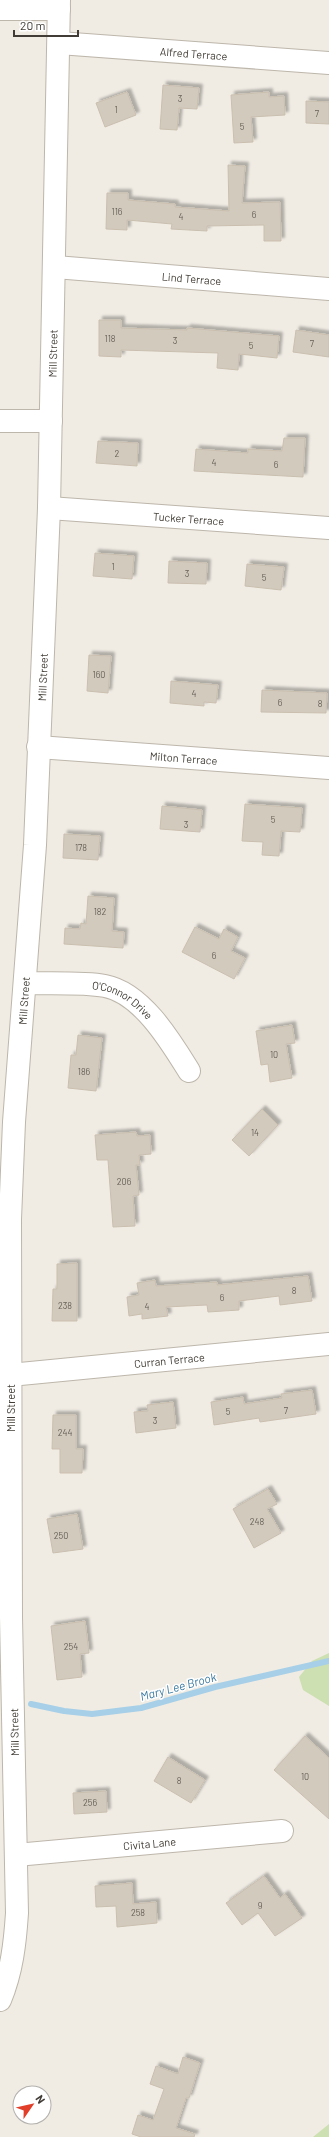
<svg xmlns="http://www.w3.org/2000/svg" width="329" height="2137" viewBox="0 0 329 2137" font-family="Barlow,sans-serif">
	<style>
		.green { fill: #cde0b1 }
		.lines { fill: none; stroke-linecap: round; stroke-linejoin: round }
		.stream { stroke: #a7cfe7; stroke-width: 6 }
		.building { fill: #d3cabe; stroke: #cabfaf; filter: url(#shadow) }
		.minor-casing { stroke: #bdb6ab; stroke-width: 24 }
		.tertiary-casing { stroke: #bdb6ab; stroke-width: 24 }
		.minor { stroke: #fff; stroke-width: 22 }
		.tertiary { stroke: #fff; stroke-width: 22 }
		.labels { text-anchor: middle; dominant-baseline: central; stroke-width: 3; stroke-linejoin: round; paint-order: stroke }
		.number-label { font-size: 9px; fill: #666057 }
		.street-label { font-size: 11px; fill: #413c35; stroke: #fff }
		.water-label { font-size: 12px; font-style: italic; fill: #3b79a0; stroke: #fff }
	</style>
	<defs>
		<filter id="shadow"><feDropShadow dx="3.5" dy="-3.5" stdDeviation="1" flood-color="#0004"/></filter>
	</defs>
	<rect width="100%" height="100%" fill="#f0ece4"/>
	<g class="green">
		<polygon points="329,1653 329,1706 303,1690 299,1677 312,1661"/>
		<polygon points="329,2124 329,2137 313,2137"/>
	</g>
	<g class="lines">
		<polyline class="stream" points="31,1704 64,1711 92,1714 141,1708 215,1687 329,1661"/>
	</g>
	<g class="building">
		<polygon points="163,85 199,88 197,109 179,108 177,130 160,129"/>
		<polygon points="127,92 136,115 105,127 96,103"/>
		<polygon points="269,92 269,97 284,96 285,115 251,117 253,142 234,143 231,95"/>
		<polygon points="306,101 329,102 329,124 306,123"/>
		<polygon points="228,165 245,166 242,203 280,202 281,241 264,241 264,225 207,226 207,231 171,229 172,224 127,220 127,230 106,229 107,193 128,193 128,200 175,204 175,207 229,211"/>
		<polygon points="99,320 121,320 121,328 187,330 187,328 279,336 277,358 239,354 238,370 217,368 218,353 121,350 121,357 99,356"/>
		<polygon points="296,330 329,335 329,357 293,352"/>
		<polygon points="284,438 305,438 303,477 194,471 196,449 248,453 248,449 282,451"/>
		<polygon points="98,441 138,443 137,466 96,463"/>
		<polygon points="95,553 134,556 132,579 93,576"/>
		<polygon points="169,561 207,563 206,584 168,583"/>
		<polygon points="247,564 284,567 281,590 245,586"/>
		<polygon points="89,655 111,656 108,693 87,691"/>
		<polygon points="171,681 218,685 216,703 204,702 204,706 170,703"/>
		<polygon points="262,690 327,693 326,713 261,712"/>
		<polygon points="245,804 302,808 300,832 281,831 279,856 262,855 263,842 242,841"/>
		<polygon points="162,806 202,810 200,832 160,829"/>
		<polygon points="64,834 100,836 98,860 63,858"/>
		<polygon points="88,896 114,898 112,931 124,932 123,948 64,944 65,928 80,929 81,923 86,924"/>
		<polygon points="195,927 219,939 224,929 238,937 231,951 245,958 234,979 182,952"/>
		<polygon points="292,1025 295,1043 286,1044 292,1078 270,1082 268,1064 261,1065 256,1031"/>
		<polygon points="78,1035 102,1038 96,1091 68,1088 71,1055 76,1055"/>
		<polygon points="262,1109 278,1125 249,1156 232,1140"/>
		<polygon points="136,1132 137,1136 150,1135 151,1154 139,1155 140,1165 136,1165 139,1195 133,1196 135,1226 113,1227 108,1160 97,1160 95,1135"/>
		<polygon points="77,1263 77,1321 52,1321 53,1289 57,1289 57,1264"/>
		<polygon points="308,1276 312,1301 280,1305 279,1296 239,1301 239,1310 208,1312 207,1305 166,1307 168,1316 142,1319 142,1314 129,1316 127,1297 139,1295 137,1283 155,1280 156,1286 217,1282 217,1285"/>
		<polygon points="312,1390 316,1414 260,1422 259,1418 214,1425 211,1402 243,1397 244,1404 282,1398 281,1394"/>
		<polygon points="173,1402 176,1428 136,1433 134,1412 148,1411 147,1405"/>
		<polygon points="53,1415 76,1415 76,1449 83,1449 82,1473 60,1473 60,1449 52,1449"/>
		<polygon points="268,1489 277,1504 267,1509 281,1533 254,1548 233,1509"/>
		<polygon points="77,1514 83,1549 53,1553 47,1519"/>
		<polygon points="85,1621 89,1653 80,1654 82,1677 57,1680 51,1626"/>
		<polygon points="305,1736 329,1758 329,1819 274,1770"/>
		<polygon points="168,1757 205,1780 191,1803 154,1781"/>
		<polygon points="106,1791 107,1812 74,1814 73,1793"/>
		<polygon points="264,1876 280,1898 285,1894 302,1918 275,1936 258,1913 242,1925 226,1903"/>
		<polygon points="132,1883 133,1904 156,1902 157,1923 117,1927 116,1906 96,1907 95,1886"/>
		<polygon points="183,2057 200,2063 189,2098 186,2098 176,2128 195,2134 194,2137 141,2137 132,2134 138,2115 153,2120 164,2089 150,2084 156,2066 178,2074"/>
	</g>
	<g class="lines">
		<defs>
			<g id="minor">
				<polyline points="0,9 59,9"/>
				<path id="s1" d="M 59,43 L 329,63"/>
				<path id="s2" d="M 55,267 L 329,289"/>
				<polyline points="0,421 51,421"/>
				<path id="s3" d="M 49,508 L 329,528"/>
				<path id="s4" d="M 38,747 L 329,768"/>
				<path id="s5" d="M 25,983 C 49,984 83,982 105,986 C 142,993 171,1042 189,1071"/>
				<path id="s6" d="M 10,1375 L 329,1344"/>
				<path id="s7" d="M 16,1855 L 282,1831"/>
			</g>
			<g id="tertiary">
				<path id="s8" d="M 0,2000 C 12,1971 15,1943 17,1913 L 11,1617 L 10,1219 L 14,1122 L 35,845 L 49,508 L 59,0"/>
			</g>
		</defs>
		<use href="#minor" class="minor-casing"/>
		<use href="#tertiary" class="tertiary-casing"/>
		<use href="#minor" class="minor"/>
		<use href="#tertiary" class="tertiary"/>
	</g>
	<g class="labels">
		<g class="number-label">
			<text x="180" y="98">3</text>
			<text x="116" y="109">1</text>
			<text x="317" y="113">7</text>
			<text x="242" y="126">5</text>
			<text x="117" y="211">116</text>
			<text x="254" y="214">6</text>
			<text x="181" y="216">4</text>
			<text x="110" y="338">118</text>
			<text x="175" y="340">3</text>
			<text x="312" y="343">7</text>
			<text x="251" y="345">5</text>
			<text x="117" y="453">2</text>
			<text x="214" y="462">4</text>
			<text x="276" y="464">6</text>
			<text x="113" y="566">1</text>
			<text x="187" y="573">3</text>
			<text x="264" y="577">5</text>
			<text x="99" y="674">160</text>
			<text x="194" y="693">4</text>
			<text x="280" y="702">6</text>
			<text x="320" y="703">8</text>
			<text x="273" y="819">5</text>
			<text x="186" y="824">3</text>
			<text x="81" y="847">178</text>
			<text x="100" y="911">182</text>
			<text x="214" y="955">6</text>
			<text x="274" y="1054">10</text>
			<text x="84" y="1071">186</text>
			<text x="255" y="1132">14</text>
			<text x="124" y="1181">206</text>
			<text x="294" y="1290">8</text>
			<text x="222" y="1297">6</text>
			<text x="65" y="1305">238</text>
			<text x="147" y="1306">4</text>
			<text x="286" y="1410">7</text>
			<text x="228" y="1411">5</text>
			<text x="155" y="1420">3</text>
			<text x="65" y="1432">244</text>
			<text x="257" y="1521">248</text>
			<text x="61" y="1535">250</text>
			<text x="71" y="1646">254</text>
			<text x="305" y="1776">10</text>
			<text x="179" y="1780">8</text>
			<text x="90" y="1802">256</text>
			<text x="260" y="1905">9</text>
			<text x="138" y="1912">258</text>
		</g>
		<g class="street-label">
			<text stroke="none"><textPath href="#s1" startOffset="135">Alfred Terrace</textPath></text>
			<text stroke="none"><textPath href="#s2" startOffset="137">Lind Terrace</textPath></text>
			<text stroke="none"><textPath href="#s8" startOffset="1650">Mill Street</textPath></text>
			<text stroke="none"><textPath href="#s3" startOffset="140">Tucker Terrace</textPath></text>
			<text stroke="none"><textPath href="#s8" startOffset="1326">Mill Street</textPath></text>
			<text stroke="none"><textPath href="#s4" startOffset="146">Milton Terrace</textPath></text>
			<text stroke="none"><textPath href="#s8" startOffset="1002">Mill Street</textPath></text>
			<text stroke="none"><textPath href="#s5" startOffset="102">O'Connor Drive</textPath></text>
			<text stroke="none"><textPath href="#s6" startOffset="160">Curran Terrace</textPath></text>
			<text transform="translate(10 1408) rotate(-90)">Mill Street</text>
			<text transform="translate(14 1732) rotate(-91)">Mill Street</text>
			<text stroke="none"><textPath href="#s7" startOffset="134">Civita Lane</textPath></text>
		</g>
		<g class="water-label">
			<text transform="translate(178 1686) rotate(-15)">Mary Lee Brook</text>
		</g>
	</g>
	<g transform="translate(32 2105) rotate(56)"><circle r="19" fill="#ffffff" stroke="#b3b1ae"/>
	<path d="M0-3L7 15L0 10L-7 15Z" fill="#e13f2a"/>
	<text y="-6" font-size="11" font-weight="bold" text-anchor="middle" fill="#413c35">N</text>
	</g>
	<path d="M14 30v6h64v-6" fill="none" stroke="#413c35" stroke-width="2"/>
	<text x="20" y="30" font-size="12" fill="#413c35" stroke="#ffffff" stroke-width="3" paint-order="stroke">20 m</text>
</svg>
